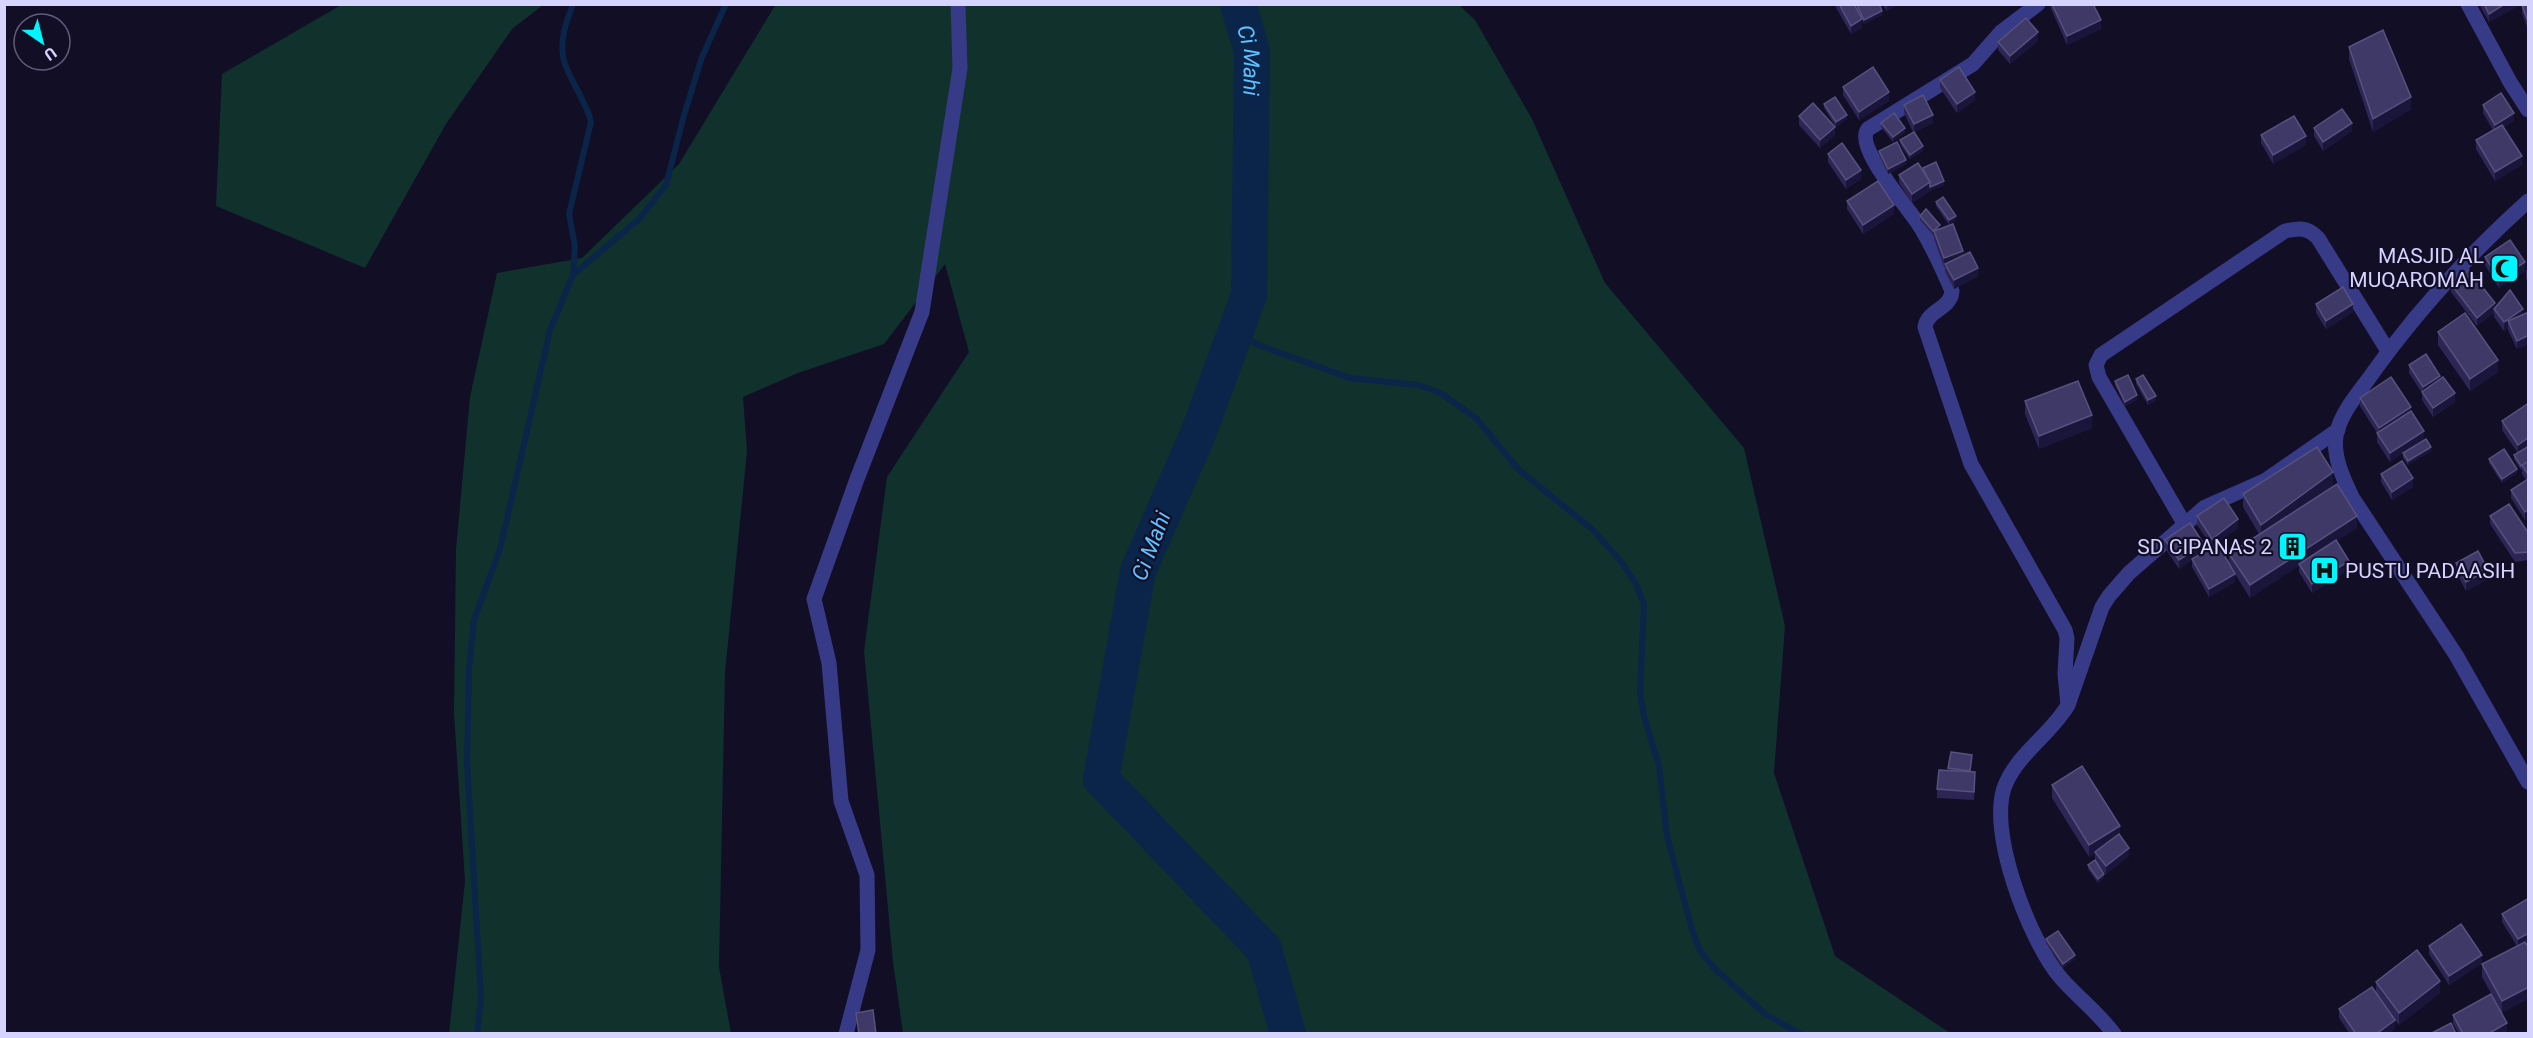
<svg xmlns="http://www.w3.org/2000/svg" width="2533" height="1038" viewBox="0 0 2533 1038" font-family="Roboto,sans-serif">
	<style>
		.green { fill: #11312d }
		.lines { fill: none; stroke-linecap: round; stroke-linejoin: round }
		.stream { stroke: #0a2549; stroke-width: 6 }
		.river { stroke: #0a2549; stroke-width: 36 }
		.minor { stroke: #373a87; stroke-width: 15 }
		.tertiary { stroke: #373a87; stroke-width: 15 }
		.wall { fill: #2d2655 }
		.shaded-wall { fill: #1a153a }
		.building { fill: #3f3967; stroke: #57517f; stroke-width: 1.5 }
		.labels { text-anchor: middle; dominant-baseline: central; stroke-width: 4.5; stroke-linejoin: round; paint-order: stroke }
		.poi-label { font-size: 21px; fill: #d6d3ff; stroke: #110e26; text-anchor: end }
		.water-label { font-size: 22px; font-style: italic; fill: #61c0ff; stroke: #110e26 }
	</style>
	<rect width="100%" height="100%" fill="#110e26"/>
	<g class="green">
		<polygon points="776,4 1459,5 1475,20 1532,119 1605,283 1744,448 1785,626 1774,773 1835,956 1950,1033 903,1033 893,962 864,651 887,477 969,352 945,264 884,344 798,373 743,397 747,451 725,673 719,967 731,1033 449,1034 465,881 454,713 456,549 470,397 497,273 582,258 679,164"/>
		<polygon points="341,5 543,5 512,29 446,124 365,268 216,206 222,74"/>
	</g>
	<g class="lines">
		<g class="stream">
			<path d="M 573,275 L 575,246 L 569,214 L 591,122 C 586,99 565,74 563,56 C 560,37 567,21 573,4"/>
			<polyline points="1235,333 1261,346 1350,378 1418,385 1439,392 1476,418 1518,469 1593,530 1620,560 1635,582 1644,604 1640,693 1644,716 1659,766 1667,836 1692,930 1700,951 1714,968 1765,1014 1801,1034"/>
			<polyline points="477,1034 481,997 467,763 469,669 474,620 500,549 550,330 573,275 639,219 666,185 684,115 702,57 726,4"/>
		</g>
		<path class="river" id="s1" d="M 1238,4 L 1252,51 L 1249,295 L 1198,434 L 1138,571 L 1101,779 L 1264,949 L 1288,1034"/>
		<g class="minor">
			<path d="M 2038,4 L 2001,32 L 1973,64 L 1868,129 C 1853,147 1911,210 1921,228 C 1933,248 1943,270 1952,291 C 1951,309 1927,310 1925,327 L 1971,464 L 2065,630 L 2067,638 L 2065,674 L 2068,705"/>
			<path d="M 2185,525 L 2099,377 L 2096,365 L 2101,355 L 2285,231 C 2300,228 2307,227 2318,238 L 2388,351"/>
			<polyline points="846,1034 868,950 867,875 841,801 829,663 814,599 857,479 922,312 960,68 958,4"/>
			<path d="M 2114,1034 C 2098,1012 2077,997 2060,977 C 2030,941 1985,828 2006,783 C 2019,753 2051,734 2068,705 L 2102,607 L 2109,596 L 2129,573 L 2205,507 L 2266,480 L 2338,430"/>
		</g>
		<g class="tertiary">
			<polyline points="2468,4 2510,82 2528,110"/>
			<path d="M 2528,201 C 2468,255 2414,314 2367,381 C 2355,397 2340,415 2336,436 C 2333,457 2343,478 2352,497 L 2456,655 L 2528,782"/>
		</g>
	</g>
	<g class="wall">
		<polygon points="1834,4 1854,4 1861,17 1857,9 1857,5 1882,15 1864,24 1862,19 1862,28 1851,34"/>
		<polygon points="1882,4 1895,4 1895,6 1887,11"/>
		<polygon points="2049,4 2093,4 2101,29 2067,45"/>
		<polygon points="2479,4 2518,4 2518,6 2489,22"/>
		<polygon points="2529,4 2529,33 2522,13 2522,5"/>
		<polygon points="2038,41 2010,64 1998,50 1998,42"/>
		<polygon points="2349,47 2411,109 2373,132 2349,59"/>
		<polygon points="1940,80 1975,100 1957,113 1940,88"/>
		<polygon points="1843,87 1889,101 1859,120 1843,95"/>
		<polygon points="1824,104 1847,119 1836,127 1824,108"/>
		<polygon points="1904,105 1933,123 1914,132 1923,151 1910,159 1900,144 1900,140 1913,132 1904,113"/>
		<polygon points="2483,105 2514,121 2504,127 2522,165 2495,181 2476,149 2476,140 2493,130 2483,113"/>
		<polygon points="1799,116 1835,135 1820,148 1799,125"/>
		<polygon points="1881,123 1905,132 1893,142 1881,127"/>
		<polygon points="2314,128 2352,131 2323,151 2314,136"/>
		<polygon points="2261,135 2306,145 2273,164 2261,143"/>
		<polygon points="1879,151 1906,164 1888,174 1879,155"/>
		<polygon points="1828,154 1861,179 1846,189 1828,162"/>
		<polygon points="1923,168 1944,185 1930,191 1912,203 1899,183 1899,175 1923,170"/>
		<polygon points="1847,201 1894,214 1863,234 1847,209"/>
		<polygon points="1936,202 1956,220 1949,225 1936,206"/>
		<polygon points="1920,216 1940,229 1963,255 1978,276 1954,289 1945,272 1945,266 1944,267 1934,239 1934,234 1933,235 1920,220"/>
		<polygon points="2485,257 2525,271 2499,288 2485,265"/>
		<polygon points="2529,269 2529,283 2526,279 2526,270"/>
		<polygon points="2451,284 2495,307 2523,314 2529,312 2529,344 2517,349 2508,330 2508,327 2504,331 2494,317 2494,313 2477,326 2451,292"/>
		<polygon points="2316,304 2353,312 2326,329 2316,313"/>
		<polygon points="2438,332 2498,372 2470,391 2438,345"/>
		<polygon points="2409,365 2440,379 2455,402 2433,417 2422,400 2422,393 2409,373"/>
		<polygon points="2391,377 2390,462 2377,442 2377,433 2360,406 2360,398"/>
		<polygon points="2136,379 2156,400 2148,405 2136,384"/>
		<polygon points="2115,381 2137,400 2125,406 2115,385"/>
		<polygon points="2025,401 2092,428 2039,449 2025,414"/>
		<polygon points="2529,403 2529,518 2525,520 2511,498 2511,490 2526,480 2522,474 2522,469 2521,470 2514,459 2514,455 2518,453 2502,430 2502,421"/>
		<polygon points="2431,451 2408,465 2403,458 2403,453"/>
		<polygon points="2489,459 2517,473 2502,483 2489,463"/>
		<polygon points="2381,474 2413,487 2392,500 2381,482"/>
		<polygon points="2333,485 2314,499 2357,528 2336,541 2349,570 2312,593 2299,572 2299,565 2250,598 2235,574 2235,582 2209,597 2192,567 2192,560 2179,569 2165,548 2165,540 2229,564 2229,554 2259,534 2243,507 2243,494"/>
		<polygon points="2197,516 2238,528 2212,547 2197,525"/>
		<polygon points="2490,516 2529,534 2529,560 2515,562 2490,524"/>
		<polygon points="2456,563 2488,579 2466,591 2456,572"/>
		<polygon points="1951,752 1972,759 1970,772 1975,781 1974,800 1937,798 1937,789 1948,770"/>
		<polygon points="2052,785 2120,835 2129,856 2106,874 2096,862 2104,878 2098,883 2088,869 2088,865 2095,860 2095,854 2089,857 2052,798"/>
		<polygon points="2529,898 2529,947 2528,941 2526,943 2502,1013 2482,977 2482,964 2517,946 2502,922 2502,914"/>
		<polygon points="2046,939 2075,959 2063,968 2046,943"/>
		<polygon points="2429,946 2482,963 2449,985 2429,954"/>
		<polygon points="2376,982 2440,993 2399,1025 2395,1020 2395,1028 2388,1034 2350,1034 2339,1018 2339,1009 2376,992"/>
		<polygon points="2453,1015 2507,1031 2503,1034 2459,1034 2453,1024"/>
	</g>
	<g class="shaded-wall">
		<polygon points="1891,4 1895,4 1895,6 1887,11 1887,7"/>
		<polygon points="2505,4 2518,4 2518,6 2489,22 2489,14"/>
		<polygon points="1882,11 1882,15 1864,24 1864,20"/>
		<polygon points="1862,19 1862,28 1851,34 1851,26"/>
		<polygon points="2101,20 2101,29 2067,45 2067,36"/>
		<polygon points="2038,32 2038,41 2010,64 2010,56"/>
		<polygon points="1889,92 1889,101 1859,120 1859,112"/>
		<polygon points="1975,92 1975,100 1957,113 1957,104"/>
		<polygon points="2411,97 2411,109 2373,132 2373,119"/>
		<polygon points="2514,113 2514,121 2495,133 2495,125"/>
		<polygon points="1847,115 1847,119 1836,127 1836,122"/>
		<polygon points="1933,115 1933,123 1914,133 1914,124"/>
		<polygon points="2352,123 2352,131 2323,151 2323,142"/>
		<polygon points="1835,127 1835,135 1820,148 1820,140"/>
		<polygon points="1905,128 1905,132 1893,142 1893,137"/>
		<polygon points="2306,136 2306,145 2273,164 2273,155"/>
		<polygon points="1923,146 1923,151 1910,159 1910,155"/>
		<polygon points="2522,156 2522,165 2495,181 2495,172"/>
		<polygon points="1906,160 1906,164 1888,174 1888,169"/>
		<polygon points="1861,170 1861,179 1846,189 1846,180"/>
		<polygon points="1944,181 1944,185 1930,191 1930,187"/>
		<polygon points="1930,182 1930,191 1912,203 1912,194"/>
		<polygon points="1894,205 1894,214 1863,234 1863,225"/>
		<polygon points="1956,216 1956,220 1949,225 1949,220"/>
		<polygon points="1963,251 1963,260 1945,264 1945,266 1944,267 1944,258"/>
		<polygon points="2525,262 2525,271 2499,288 2499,279"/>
		<polygon points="1978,268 1978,276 1954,289 1954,280"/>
		<polygon points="2495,303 2495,311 2494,309 2494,313 2477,326 2477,318"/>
		<polygon points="2353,304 2353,312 2326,329 2326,321"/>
		<polygon points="2523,309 2523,317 2508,321 2508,327 2504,331 2504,322"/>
		<polygon points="2529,335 2529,344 2517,349 2517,341"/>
		<polygon points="2498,360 2498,372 2470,391 2470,379"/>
		<polygon points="2440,376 2440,385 2423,395 2423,387"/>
		<polygon points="2455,393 2455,402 2433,417 2433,408"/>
		<polygon points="2137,395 2137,400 2125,406 2125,402"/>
		<polygon points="2156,396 2156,400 2148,405 2148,400"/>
		<polygon points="2411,407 2411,415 2379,436 2379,428"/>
		<polygon points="2092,415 2092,428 2039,449 2039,436"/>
		<polygon points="2424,431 2424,440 2390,462 2390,453"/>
		<polygon points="2529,437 2529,446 2518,453 2518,445"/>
		<polygon points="2431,447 2431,451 2408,465 2408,461"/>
		<polygon points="2517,469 2517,473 2502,483 2502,479"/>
		<polygon points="2333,472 2333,485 2261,538 2261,525"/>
		<polygon points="2413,478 2413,487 2392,500 2392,492"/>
		<polygon points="2529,509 2529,518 2525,520 2525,512"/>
		<polygon points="2357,516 2357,528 2250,598 2250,585"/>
		<polygon points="2238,519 2238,528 2212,547 2212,539"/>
		<polygon points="2204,544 2204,552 2179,569 2179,560"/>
		<polygon points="2349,561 2349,570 2312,593 2312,584"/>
		<polygon points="2488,570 2488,579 2466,591 2466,582"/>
		<polygon points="2235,574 2235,582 2209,597 2209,589"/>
		<polygon points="2120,826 2120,839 2089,857 2089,845"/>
		<polygon points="2129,848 2129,856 2106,874 2106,866"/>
		<polygon points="2104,874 2104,878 2098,883 2098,879"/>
		<polygon points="2529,933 2528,941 2518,948 2518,939"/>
		<polygon points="2075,955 2075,959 2063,968 2063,964"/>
		<polygon points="2482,955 2482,963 2449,985 2449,976"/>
		<polygon points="2440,981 2440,993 2399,1025 2399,1013"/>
		<polygon points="2529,987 2529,999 2502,1013 2502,1001"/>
		<polygon points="2395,1020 2395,1028 2388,1034 2376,1034"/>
		<polygon points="2507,1023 2507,1031 2503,1034 2488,1034"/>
	</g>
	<g class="building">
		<polygon points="1839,4 1854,4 1862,19 1851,26"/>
		<polygon points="1858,4 1879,4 1882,11 1864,20 1857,5"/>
		<polygon points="2052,4 2093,4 2101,20 2067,36"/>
		<polygon points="2484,4 2505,4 2489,14"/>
		<polygon points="2529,4 2529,24 2522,5"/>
		<polygon points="2026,18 2038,32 2010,56 1998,42"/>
		<polygon points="2383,30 2411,97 2373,119 2349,47"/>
		<polygon points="1873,67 1889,92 1859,112 1843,87"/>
		<polygon points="1959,67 1975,92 1957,104 1940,80"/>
		<polygon points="2501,93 2514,113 2495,125 2483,105"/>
		<polygon points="1923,95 1933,115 1914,124 1904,105"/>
		<polygon points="1835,97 1847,115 1836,122 1824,104"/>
		<polygon points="1813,103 1835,127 1820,140 1799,116"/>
		<polygon points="2342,109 2352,123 2323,142 2314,128"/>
		<polygon points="1894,113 1905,128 1893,137 1881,123"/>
		<polygon points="2294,116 2306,136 2273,155 2261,135"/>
		<polygon points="2502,125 2522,156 2495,172 2476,140"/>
		<polygon points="1914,132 1923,146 1910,155 1900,140"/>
		<polygon points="1897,142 1906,160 1888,169 1879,151"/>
		<polygon points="1842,143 1861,170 1846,180 1828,154"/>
		<polygon points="1936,162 1944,181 1930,187 1930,182 1926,175 1923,168"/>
		<polygon points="1918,163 1930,182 1912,194 1899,175"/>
		<polygon points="1878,181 1894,205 1863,225 1847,201"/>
		<polygon points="1943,197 1956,216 1949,220 1936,202"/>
		<polygon points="1926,209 1940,225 1933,231 1920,216"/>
		<polygon points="1953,224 1963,251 1944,258 1934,231"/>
		<polygon points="2510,240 2525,262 2499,279 2485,257"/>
		<polygon points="1970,252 1978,268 1954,280 1945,264"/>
		<polygon points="2469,270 2495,303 2477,318 2451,284"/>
		<polygon points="2343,287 2353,304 2326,321 2316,304"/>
		<polygon points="2510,290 2523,309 2504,322 2494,309"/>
		<polygon points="2529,312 2529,335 2517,341 2508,321"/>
		<polygon points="2465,313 2498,360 2470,379 2438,332"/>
		<polygon points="2426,354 2440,376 2423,387 2409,365"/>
		<polygon points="2128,375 2137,395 2125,402 2115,381"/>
		<polygon points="2143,375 2156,396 2148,400 2136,379"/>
		<polygon points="2391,377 2411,407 2379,428 2360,398"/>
		<polygon points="2443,377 2455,393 2433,408 2422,392"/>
		<polygon points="2078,381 2092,415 2039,436 2025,401"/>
		<polygon points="2529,403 2529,437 2518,445 2502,421"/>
		<polygon points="2411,411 2424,431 2390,453 2377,433"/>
		<polygon points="2426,439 2431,447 2408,461 2403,453"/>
		<polygon points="2529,446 2529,461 2521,466 2514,455"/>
		<polygon points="2317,447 2333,472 2261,525 2243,494"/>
		<polygon points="2504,449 2517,469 2502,479 2489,459"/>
		<polygon points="2402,461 2413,478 2392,492 2381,474"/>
		<polygon points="2529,461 2529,476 2522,465"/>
		<polygon points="2528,479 2529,509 2525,512 2511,490"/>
		<polygon points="2337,484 2357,516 2250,585 2229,554"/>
		<polygon points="2224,498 2238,519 2212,539 2197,516"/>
		<polygon points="2509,504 2529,534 2529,552 2515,553 2490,516"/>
		<polygon points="2190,523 2204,544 2179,560 2165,540"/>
		<polygon points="2336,540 2349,561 2312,584 2299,564"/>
		<polygon points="2218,544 2235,574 2209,589 2192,559"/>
		<polygon points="2478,551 2488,570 2466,582 2456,563"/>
		<polygon points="1951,752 1972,755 1970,771 1948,768"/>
		<polygon points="2082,766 2120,826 2089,845 2052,785"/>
		<polygon points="1939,770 1975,772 1974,792 1937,789"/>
		<polygon points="2119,834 2129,848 2106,866 2095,852"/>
		<polygon points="2095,860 2104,874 2098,879 2088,865"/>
		<polygon points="2529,898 2529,933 2518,939 2502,914"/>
		<polygon points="2461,924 2482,955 2449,976 2429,946"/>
		<polygon points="2058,931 2075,955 2063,964 2046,939"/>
		<polygon points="2525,942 2529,948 2529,987 2502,1001 2482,964"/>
		<polygon points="2417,950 2440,981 2399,1013 2376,982"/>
		<polygon points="2372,987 2395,1020 2376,1034 2356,1034 2339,1009"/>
		<polygon points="2491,994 2507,1023 2488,1034 2463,1034 2453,1015"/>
		<polygon points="873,1010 876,1034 859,1034 856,1013"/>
		<polygon points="2451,1023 2456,1034 2430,1034"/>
	</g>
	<defs>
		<symbol id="mosque-square" viewBox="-11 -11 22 22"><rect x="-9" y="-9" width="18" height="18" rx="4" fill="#00f5fe" stroke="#110e26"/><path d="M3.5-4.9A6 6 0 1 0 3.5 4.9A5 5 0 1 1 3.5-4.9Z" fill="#111"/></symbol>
		<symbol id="building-square" viewBox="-11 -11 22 22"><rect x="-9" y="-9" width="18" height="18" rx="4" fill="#00f5fe" stroke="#110e26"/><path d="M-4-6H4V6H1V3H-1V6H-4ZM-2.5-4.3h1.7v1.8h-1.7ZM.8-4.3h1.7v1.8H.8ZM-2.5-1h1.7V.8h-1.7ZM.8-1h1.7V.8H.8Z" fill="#111"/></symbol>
		<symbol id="hospital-square" viewBox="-11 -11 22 22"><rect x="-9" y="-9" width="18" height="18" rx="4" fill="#00f5fe" stroke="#110e26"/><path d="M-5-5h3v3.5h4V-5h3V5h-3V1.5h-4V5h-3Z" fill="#111"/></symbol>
	</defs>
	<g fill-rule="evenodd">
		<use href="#mosque-square" x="2488" y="252" width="33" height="33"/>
		<use href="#building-square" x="2276" y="530" width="33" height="33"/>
		<use href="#hospital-square" x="2308" y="554" width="33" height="33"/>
	</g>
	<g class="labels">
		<g class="poi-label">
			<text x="2484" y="256">MASJID AL<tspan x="2484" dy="24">MUQAROMAH</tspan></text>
			<text x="2272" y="547">SD CIPANAS 2</text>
			<text x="2345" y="571" text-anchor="start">PUSTU PADAASIH</text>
		</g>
		<g class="water-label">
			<text stroke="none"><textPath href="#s1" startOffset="58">Ci Mahi</textPath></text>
			<text transform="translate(1151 546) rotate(-69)">Ci Mahi</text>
		</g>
	</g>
	<rect width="2533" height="1038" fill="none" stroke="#d6d3ff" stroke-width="12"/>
	<g transform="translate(42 42) rotate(145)"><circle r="28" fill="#110e26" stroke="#605d7d" stroke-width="1.5"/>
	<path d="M0-4.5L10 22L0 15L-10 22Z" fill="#00f5fe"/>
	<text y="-9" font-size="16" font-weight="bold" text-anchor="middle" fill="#d6d3ff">U</text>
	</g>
</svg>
